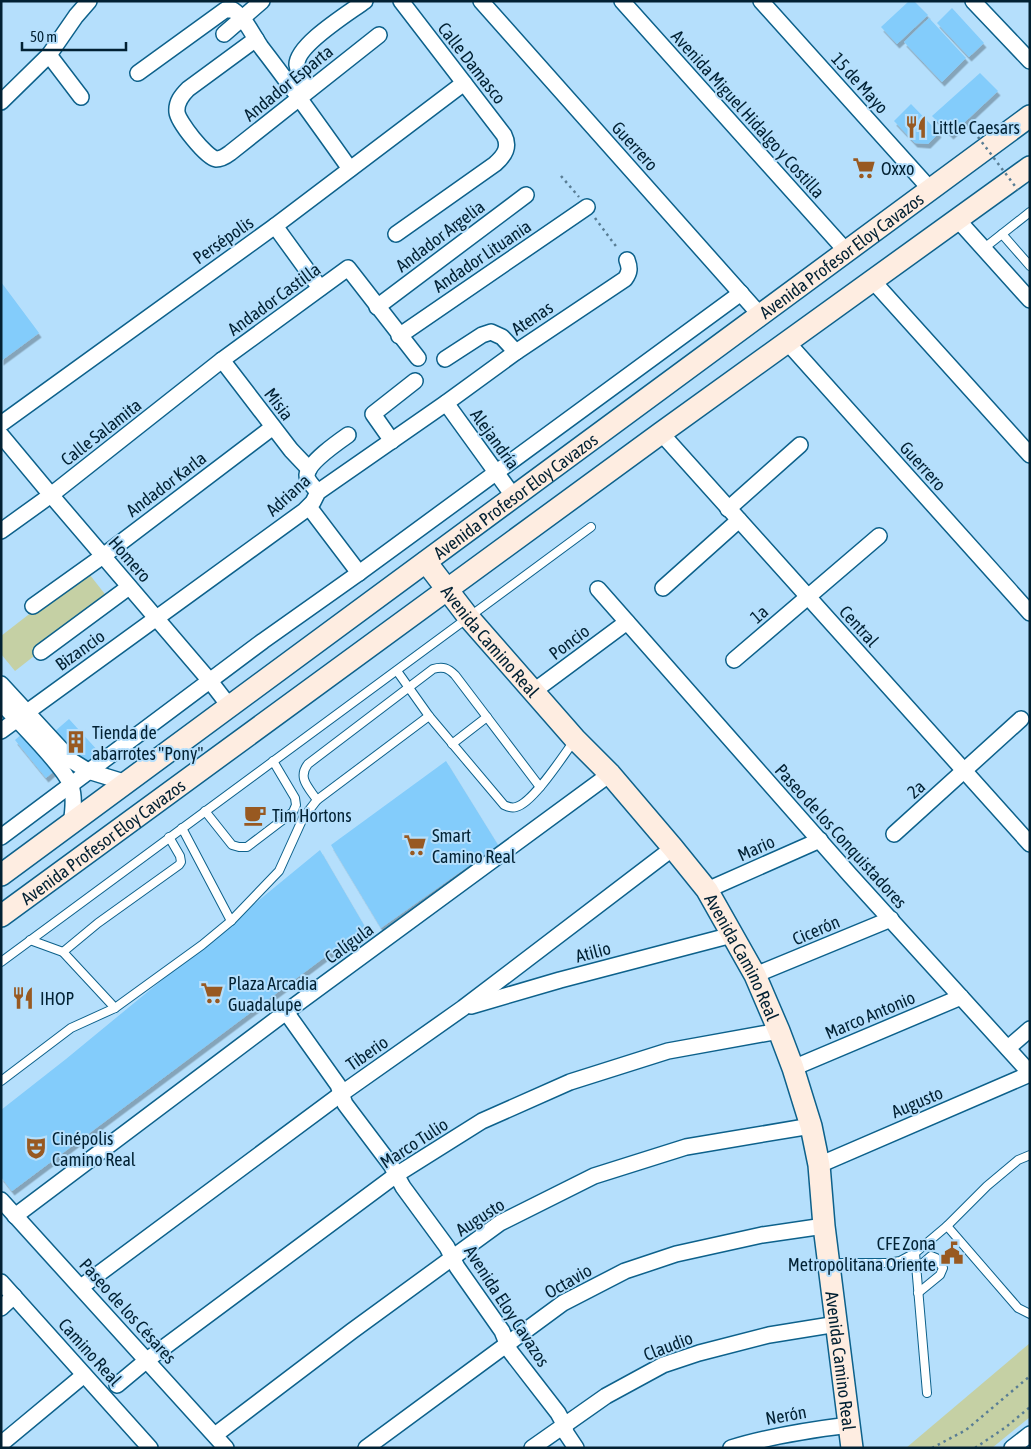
<svg xmlns="http://www.w3.org/2000/svg" width="1031" height="1449" viewBox="0 0 1031 1449" font-family="'Asap Condensed',sans-serif">
	<style>
		.green { fill: #c5d0a4 }
		.building { fill: #83ccfb; filter: url(#shadow) }
		.lines { fill: none; stroke-linecap: round; stroke-linejoin: round }
		.lane-casing { stroke: #0d618b; stroke-width: 10 }
		.street-casing { stroke: #0d618b; stroke-width: 18 }
		.secondary-casing { stroke: #0d618b; stroke-width: 24 }
		.path { stroke: #597d94; stroke-width: 2.5; stroke-dasharray: 2.5 4; stroke-linecap: butt }
		.lane { stroke: #fff; stroke-width: 8 }
		.street { stroke: #fff; stroke-width: 15 }
		.secondary { stroke: #feede1; stroke-width: 21 }
		.path-bridge { stroke: #597d94; stroke-width: 2.5; stroke-dasharray: 2.5 4; stroke-linecap: butt }
		.labels { text-anchor: middle; dominant-baseline: central; stroke-width: 4; stroke-linejoin: round; paint-order: stroke }
		.street-label { font-size: 18px; fill: #022133; stroke: #b5dffc }
		.poi-label { font-size: 18px; fill: #022133; stroke: #b5dffc; text-anchor: start }
	</style>
	<defs>
		<filter id="shadow"><feDropShadow dx="2.5" dy="4.5" stdDeviation="0" flood-color="#0004"/></filter>
	</defs>
	<rect width="100%" height="100%" fill="#b5dffc"/>
	<g class="green">
		<polygon points="86,570 108,598 15,671 1,654 1,636"/>
		<polygon points="1030,1343 1030,1417 992,1448 906,1448"/>
	</g>
	<g class="building">
		<polygon points="909,1 914,1 928,15 897,44 881,27"/>
		<polygon points="952,8 984,43 969,57 937,23"/>
		<polygon points="929,18 966,58 942,82 904,42"/>
		<polygon points="980,73 998,91 951,135 932,116"/>
		<polygon points="911,104 939,133 928,144 915,143 894,121"/>
		<polygon points="1,282 39,333 1,361"/>
		<polygon points="69,719 99,752 83,765 54,732"/>
		<polygon points="23,733 54,771 46,778 15,740"/>
		<polygon points="446,761 498,845 381,928 331,845"/>
		<polygon points="320,850 365,927 12,1191 1,1177 1,1110 66,1059"/>
	</g>
	<g class="lines">
		<defs>
			<g id="lane">
				<polyline points="1002,234 1030,266"/>
				<polyline points="983,249 1030,212"/>
				<path d="M 397,671 L 429,716 L 504,805 C 508,807 512,808 516,807 C 533,803 563,756 574,741"/>
				<polyline points="452,744 487,717"/>
				<path d="M 317,800 C 309,788 297,778 308,764 L 433,669 C 443,666 448,668 455,675 L 540,787"/>
				<polyline points="205,811 232,845 239,847 247,847 293,812 296,805 295,798 273,761"/>
				<polyline points="182,828 231,921"/>
				<polyline points="30,940 63,952 115,1008"/>
				<polyline points="63,952 98,923 179,865 181,862 180,856 169,837"/>
				<polyline points="1,962 591,527"/>
				<polyline points="1,1081 71,1028 115,1008 202,945 231,921 279,871 303,818 317,800 429,716"/>
				<polyline points="947,1226 1018,1308 1030,1314"/>
				<polyline points="915,1253 927,1393"/>
				<polyline points="831,1263 887,1263 900,1261 915,1253 947,1226 987,1186 1018,1160 1030,1155"/>
				<polyline points="916,1269 931,1256 936,1258 943,1268 940,1275 918,1293"/>
			</g>
			<g id="street">
				<polyline points="481,1 761,316"/>
				<polyline points="622,1 847,252"/>
				<polyline points="761,1 931,190"/>
				<polyline points="973,1 1030,61"/>
				<polyline points="224,34 262,1"/>
				<path d="M 256,39 L 188,89 C 182,95 176,102 177,112 C 178,122 206,157 216,159 C 221,159 226,156 230,153 L 379,35"/>
				<polyline points="49,55 81,97"/>
				<path d="M 138,73 L 225,10 L 233,10 C 246,19 252,34 261,47 C 292,87 321,128 350,169"/>
				<path d="M 310,89 C 305,82 298,74 297,65 C 296,45 349,13 365,1"/>
				<polyline points="1,102 49,55 76,16 89,1"/>
				<polyline points="957,219 1030,300"/>
				<polyline points="275,226 320,288"/>
				<path d="M 396,234 L 495,164 C 505,155 510,147 504,135 L 401,1"/>
				<polyline points="873,281 1030,455"/>
				<polyline points="377,307 526,195"/>
				<polyline points="399,336 587,207"/>
				<polyline points="788,343 1030,613"/>
				<polyline points="445,359 482,335 491,332 502,337 516,352"/>
				<polyline points="222,360 291,450 309,469"/>
				<polyline points="446,403 514,497"/>
				<polyline points="1,424 275,226 464,83"/>
				<polyline points="661,433 1030,844"/>
				<polyline points="1,435 51,495 210,681 230,707"/>
				<polyline points="392,441 373,414 415,381"/>
				<path d="M 318,492 C 314,487 307,481 307,475 C 308,463 338,442 348,435"/>
				<polyline points="309,507 359,573"/>
				<polyline points="728,509 800,445"/>
				<polyline points="1,531 51,495 222,360 348,268 418,358"/>
				<polyline points="663,588 739,520"/>
				<polyline points="598,589 850,875 1030,1073"/>
				<polyline points="33,606 103,556 273,427"/>
				<polyline points="41,652 129,587"/>
				<polyline points="734,660 879,536"/>
				<polyline points="1,684 72,761 88,771 127,783"/>
				<polyline points="534,691 627,622"/>
				<path d="M 1,703 C 16,719 66,768 71,786 C 75,798 73,812 71,824"/>
				<path d="M 1,731 L 304,511 L 313,502 L 318,492 L 446,403 L 516,352 L 625,279 C 630,272 630,268 627,260"/>
				<polyline points="894,834 1021,719"/>
				<polyline points="1,837 263,641 359,573 741,293"/>
				<polyline points="707,890 820,840"/>
				<polyline points="755,975 891,919"/>
				<polyline points="471,1006 560,980 732,935"/>
				<polyline points="286,1012 338,1085 345,1104 391,1165 403,1187 447,1247 457,1267 502,1331 510,1351 558,1413 564,1424 566,1433 576,1448"/>
				<polyline points="1008,1048 1030,1029"/>
				<polyline points="793,1068 961,997"/>
				<polyline points="819,1165 1030,1074"/>
				<polyline points="1,1200 226,1448"/>
				<polyline points="15,1216 286,1012 610,774"/>
				<polyline points="1,1282 150,1448"/>
				<polyline points="81,1287 341,1094 463,1008 673,848"/>
				<polyline points="1,1308 14,1296"/>
				<polyline points="117,1385 147,1360 396,1175 482,1121 570,1082 668,1051 779,1031"/>
				<polyline points="215,1435 352,1331 500,1223 594,1176 686,1147 811,1126"/>
				<polyline points="1,1444 84,1375"/>
				<polyline points="366,1448 563,1303 625,1271 676,1254 762,1235 824,1226"/>
				<polyline points="532,1448 606,1396 663,1365 699,1353 769,1335 837,1324"/>
				<path d="M 731,1448 C 769,1436 809,1430 849,1425"/>
				<polyline points="1012,1448 1030,1434"/>
			</g>
			<g id="secondary">
				<path id="s1" d="M 426,562 L 469,618 L 575,739 L 610,774 L 673,848 L 707,890 L 755,975 L 779,1031 L 793,1068 L 811,1126 L 819,1165 L 824,1226 L 852,1448"/>
				<path id="s2" d="M 1,875 L 1030,116"/>
				<path id="s3" d="M 1,916 L 661,433 L 1030,167"/>
			</g>
		</defs>
		<use href="#lane" class="lane-casing"/>
		<use href="#street" class="street-casing"/>
		<use href="#secondary" class="secondary-casing"/>
		<g class="path">
			<polyline points="561,176 579,197"/>
			<polyline points="595,218 618,249"/>
			<polyline points="932,1448 966,1430 1030,1376"/>
			<polyline points="975,1448 1006,1427 1030,1407"/>
		</g>
		<use href="#lane" class="lane"/>
		<use href="#street" class="street"/>
		<use href="#secondary" class="secondary"/>
		<polyline class="path-bridge" points="978,137 1018,190"/>
	</g>
	<defs>
		<symbol id="restaurant-bare" viewBox="-9 -9 18 18"><path d="M-5-6h1v4h1v-4h1v4h1v-4h1v5L-1.5 .5V6h-2V.5L-5-1ZM5-6V6H3V1.5H1.5Q1.5-4 5-6Z" fill="#985921" stroke="#b5dffc" stroke-width="2.5" paint-order="stroke"/></symbol>
		<symbol id="supermarket-bare" viewBox="-9 -9 18 18"><path d="M-6-5.5h2.5l.6 2H6L4.5 2H-2.5L-4.4-4H-6ZM-1.5 3.2a1.3 1.3 0 1 0 .1 0ZM3 3.2a1.3 1.3 0 1 0 .1 0Z" fill="#985921" stroke="#b5dffc" stroke-width="2.5" paint-order="stroke"/></symbol>
		<symbol id="building-bare" viewBox="-9 -9 18 18"><path d="M-4-6H4V6H1V3H-1V6H-4ZM-2.5-4.3h1.7v1.8h-1.7ZM.8-4.3h1.7v1.8H.8ZM-2.5-1h1.7V.8h-1.7ZM.8-1h1.7V.8H.8Z" fill="#985921" stroke="#b5dffc" stroke-width="2.5" paint-order="stroke"/></symbol>
		<symbol id="cafe-bare" viewBox="-9 -9 18 18"><path d="M-5.5-4.5H6V0H3Q3 3.5 0 3.5H-2.5Q-5.5 3.5-5.5 0ZM3-3.2v2h1.7v-2ZM-6 4.5H4V6H-6Z" fill="#985921" stroke="#b5dffc" stroke-width="2.5" paint-order="stroke"/></symbol>
		<symbol id="theatre-bare" viewBox="-9 -9 18 18"><path d="M-5-5.5Q0-4 5-5.5V0Q5 5 0 6Q-5 5-5 0ZM-3.3-2.5H-1v1.5H-3.3ZM1-2.5H3.3v1.5H1ZM-2.8 1Q0 5.5 2.8 1Z" fill="#985921" stroke="#b5dffc" stroke-width="2.5" paint-order="stroke"/></symbol>
		<symbol id="civic-bare" viewBox="-9 -9 18 18"><path d="M-.6-6.5H3V-4.5H.6V-3L4-1V1h2V6H-6V1h2V-1L-.6-3ZM-1.2 2.5V6h2.4V2.5Z" fill="#985921" stroke="#b5dffc" stroke-width="2.5" paint-order="stroke"/></symbol>
	</defs>
	<g fill-rule="evenodd">
		<use href="#restaurant-bare" x="900" y="111" width="32" height="32"/>
		<use href="#supermarket-bare" x="848" y="152" width="32" height="32"/>
		<use href="#building-bare" x="60" y="726" width="32" height="32"/>
		<use href="#cafe-bare" x="239" y="799" width="32" height="32"/>
		<use href="#supermarket-bare" x="399" y="829" width="32" height="32"/>
		<use href="#supermarket-bare" x="196" y="977" width="32" height="32"/>
		<use href="#restaurant-bare" x="7" y="982" width="32" height="32"/>
		<use href="#theatre-bare" x="20" y="1132" width="32" height="32"/>
		<use href="#civic-bare" x="936" y="1237" width="32" height="32"/>
	</g>
	<g class="labels">
		<g class="street-label">
			<text transform="translate(472 63) rotate(52)">Calle Damasco</text>
			<text transform="translate(288 83) rotate(-39)">Andador Esparta</text>
			<text transform="translate(860 83) rotate(48)">15 de Mayo</text>
			<text transform="translate(748 114) rotate(48)">Avenida Miguel Hidalgo y Costilla</text>
			<text transform="translate(635 146) rotate(48)">Guerrero</text>
			<text transform="translate(440 236) rotate(-37)">Andador Argelia</text>
			<text transform="translate(223 240) rotate(-35)">Persépolis</text>
			<text transform="translate(482 256) rotate(-34)">Andador Lituania</text>
			<text stroke="none"><textPath href="#s2" startOffset="1044">Avenida Profesor Eloy Cavazos</textPath></text>
			<text transform="translate(274 299) rotate(-36)">Andador Castilla</text>
			<text transform="translate(532 318) rotate(-34)">Atenas</text>
			<text transform="translate(279 404) rotate(53)">Misia</text>
			<text transform="translate(101 432) rotate(-38)">Calle Salamita</text>
			<text transform="translate(495 439) rotate(54)">Alejandría</text>
			<text transform="translate(923 466) rotate(48)">Guerrero</text>
			<text transform="translate(166 484) rotate(-37)">Andador Karla</text>
			<text transform="translate(288 495) rotate(-42)">Adriana</text>
			<text stroke="none"><textPath href="#s2" startOffset="639">Avenida Profesor Eloy Cavazos</textPath></text>
			<text transform="translate(130 559) rotate(49)">Homero</text>
			<text transform="translate(759 614) rotate(-41)">1a</text>
			<text transform="translate(859 626) rotate(48)">Central</text>
			<text stroke="none"><textPath href="#s1" startOffset="102">Avenida Camino Real</textPath></text>
			<text transform="translate(569 642) rotate(-37)">Poncio</text>
			<text transform="translate(80 650) rotate(-36)">Bizancio</text>
			<text transform="translate(916 789) rotate(-41)">2a</text>
			<text transform="translate(841 836) rotate(48)">Paseo de los Conquistadores</text>
			<text stroke="none"><textPath href="#s3" startOffset="126">Avenida Profesor Eloy Cavazos</textPath></text>
			<text transform="translate(756 848) rotate(-24)">Mario</text>
			<text transform="translate(816 930) rotate(-23)">Cicerón</text>
			<text transform="translate(349 943) rotate(-36)">Calígula</text>
			<text transform="translate(593 952) rotate(-15)">Atilio</text>
			<text stroke="none"><textPath href="#s1" startOffset="508">Avenida Camino Real</textPath></text>
			<text transform="translate(870 1015) rotate(-23)">Marco Antonio</text>
			<text transform="translate(367 1053) rotate(-35)">Tiberio</text>
			<text transform="translate(917 1102) rotate(-23)">Augusto</text>
			<text transform="translate(414 1143) rotate(-33)">Marco Tulio</text>
			<text transform="translate(480 1217) rotate(-33)">Augusto</text>
			<text transform="translate(568 1281) rotate(-30)">Octavio</text>
			<text transform="translate(507 1306) rotate(57)">Avenida Eloy Cavazos</text>
			<text transform="translate(128 1311) rotate(48)">Paseo de los Césares</text>
			<text transform="translate(668 1346) rotate(-21)">Claudio</text>
			<text transform="translate(90 1352) rotate(48)">Camino Real</text>
			<text stroke="none"><textPath href="#s1" startOffset="928">Avenida Camino Real</textPath></text>
			<text transform="translate(786 1415) rotate(-10)">Nerón</text>
		</g>
		<g class="poi-label">
			<text x="932" y="127">Little Caesars</text>
			<text x="881" y="168">Oxxo</text>
			<text x="92" y="732">Tienda de<tspan x="92" dy="21">abarrotes "Pony"</tspan></text>
			<text x="272" y="815">Tim Hortons</text>
			<text x="432" y="835">Smart<tspan x="432" dy="21">Camino Real</tspan></text>
			<text x="228" y="983">Plaza Arcadia<tspan x="228" dy="21">Guadalupe</tspan></text>
			<text x="40" y="998">IHOP</text>
			<text x="52" y="1138">Cinépolis<tspan x="52" dy="21">Camino Real</tspan></text>
			<text x="936" y="1243" text-anchor="end">CFE Zona<tspan x="936" dy="21">Metropolitana Oriente</tspan></text>
		</g>
	</g>
	<rect width="1031" height="1449" fill="none" stroke="#022133" stroke-width="5"/>
	<path d="M22 42v8h104v-8" fill="none" stroke="#022133" stroke-width="2.5"/>
	<text x="30" y="42" font-size="15" fill="#022133" stroke="#b5dffc" stroke-width="4" paint-order="stroke">50 m</text>
</svg>
